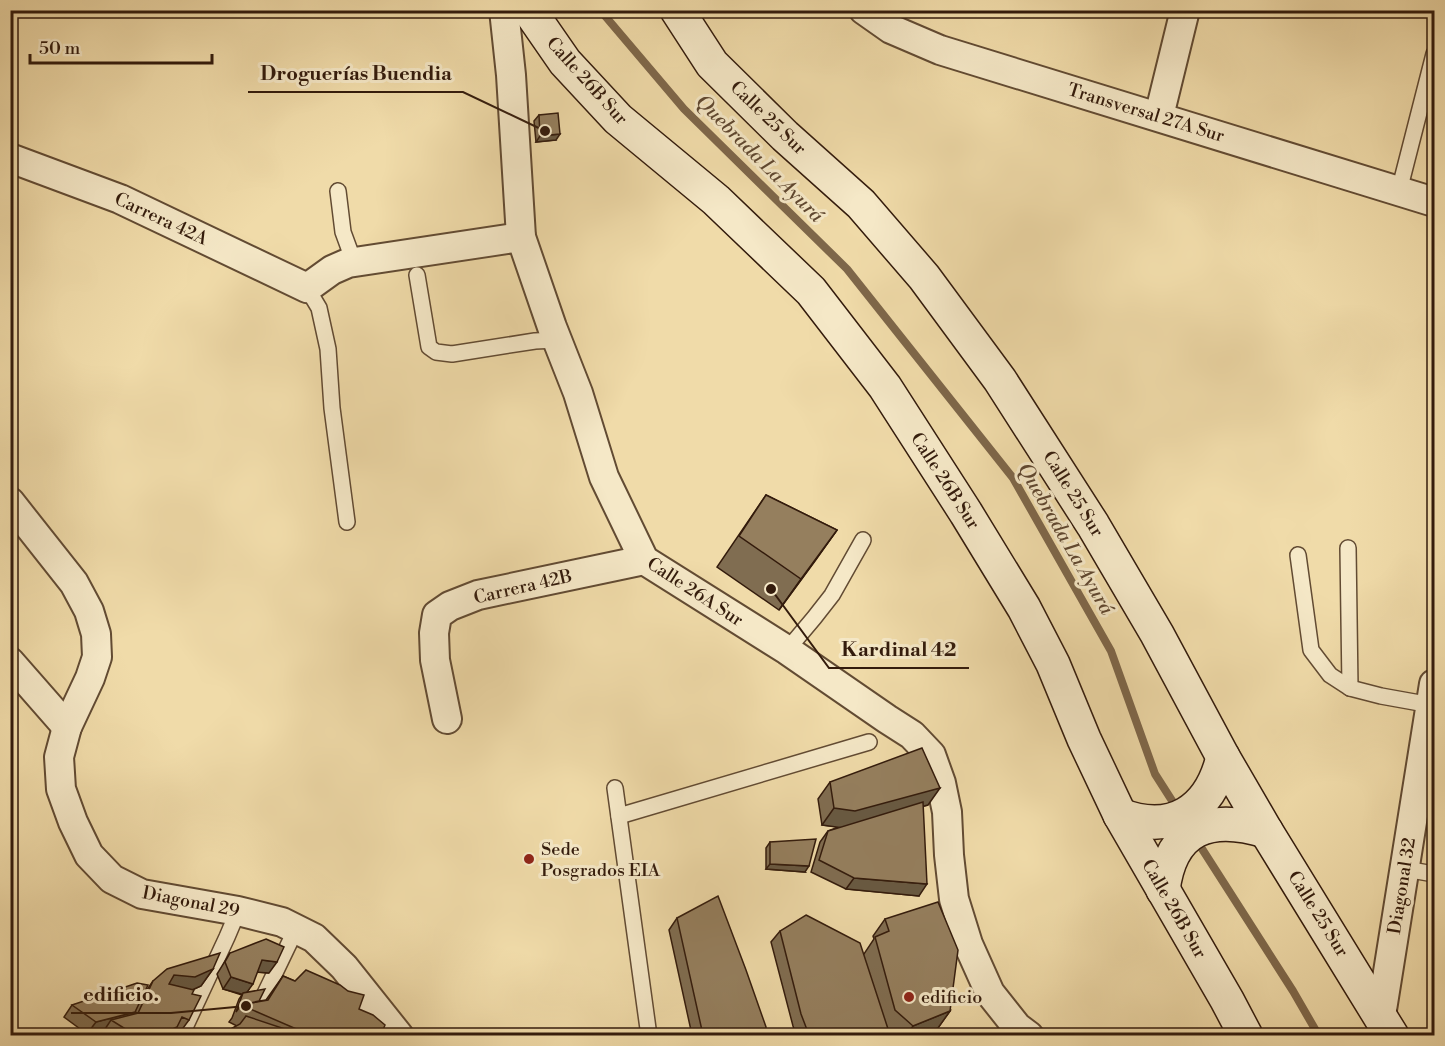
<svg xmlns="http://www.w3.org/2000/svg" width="1445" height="1046" viewBox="0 0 1445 1046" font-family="'Libre Bodoni',serif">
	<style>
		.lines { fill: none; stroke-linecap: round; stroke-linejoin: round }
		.stream { stroke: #7e674a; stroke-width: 8 }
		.lane-casing { stroke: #624b33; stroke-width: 18 }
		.street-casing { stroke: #624b33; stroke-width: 32 }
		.secondary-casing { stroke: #331b0c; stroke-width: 36 }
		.lane { stroke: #f5e8c7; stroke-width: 15 }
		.street { stroke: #f5e8c7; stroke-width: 28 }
		.secondary { stroke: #f5e8c7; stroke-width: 33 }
		.wall { fill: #806d51; stroke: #331b0c; stroke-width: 1.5 }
		.shaded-wall { fill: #685942; stroke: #331b0c; stroke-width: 1.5 }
		.building { fill: #957f5e; stroke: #331b0c; stroke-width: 1.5 }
		.poi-dot { fill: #8f2418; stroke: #f5e8c7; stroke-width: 2 }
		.labels { text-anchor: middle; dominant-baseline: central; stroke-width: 6; stroke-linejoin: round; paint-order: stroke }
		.street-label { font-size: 18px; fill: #331b0c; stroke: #f5e8c7 }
		.poi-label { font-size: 18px; fill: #331b0c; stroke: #f5e8c7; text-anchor: start }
		.water-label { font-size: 20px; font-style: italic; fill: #5f4730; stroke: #f5e8c7 }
		.leader { fill: none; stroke: #331b0c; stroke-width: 2 }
		.callout-dot { fill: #331b0c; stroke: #f5e8c7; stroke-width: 2 }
		.callout-label { font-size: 20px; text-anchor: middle; font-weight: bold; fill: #331b0c; stroke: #f5e8c7; stroke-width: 6; stroke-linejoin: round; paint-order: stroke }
	</style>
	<rect width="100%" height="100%" fill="#f0dba9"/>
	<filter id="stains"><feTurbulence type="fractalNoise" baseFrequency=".00333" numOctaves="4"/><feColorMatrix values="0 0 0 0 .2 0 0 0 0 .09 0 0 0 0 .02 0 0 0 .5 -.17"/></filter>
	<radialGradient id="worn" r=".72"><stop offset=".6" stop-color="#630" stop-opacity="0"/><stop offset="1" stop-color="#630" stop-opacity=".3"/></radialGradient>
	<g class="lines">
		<g class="stream">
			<polyline points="600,10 684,109 847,269 1013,478 1111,651 1155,774 1178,810"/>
			<polyline points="1197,841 1293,991 1319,1036"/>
		</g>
		<defs>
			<g id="lane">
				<polyline points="338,191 343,232 354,262"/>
				<polyline points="1399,191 1434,54"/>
				<polyline points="417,275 429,347 436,352 452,354 535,341 557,340"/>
				<polyline points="307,288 319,308 328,349 332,408 347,522"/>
				<polyline points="1348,548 1350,688"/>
				<polyline points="1298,555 1311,650 1330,675 1350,688 1381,696 1431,705"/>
				<polyline points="787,650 814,618 832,595 863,540"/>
				<polyline points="615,788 649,1036"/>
				<polyline points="619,816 869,742"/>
				<polyline points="1405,869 1434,874"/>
				<polyline points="259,1006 296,929"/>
				<polyline points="181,1036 227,937 238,911"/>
			</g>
			<g id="street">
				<polyline points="504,10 511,75 521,237 552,327 578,393 604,477 644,560 787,650 887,719 912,735 931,755 941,783 947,812 949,855 954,899 968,944 990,993 1017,1027 1029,1036"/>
				<polyline points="864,10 891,29 940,50 1434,202"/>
				<polyline points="1159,116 1185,10"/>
				<polyline points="10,158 120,199 307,288 332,270 348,263 521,237"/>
				<polyline points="10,502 74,583 89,611 96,634 97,657 90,678 67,727 59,757 61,789 73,822 89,855 112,879 142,894 238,911 282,922 314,938 344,967 399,1036"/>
				<polyline points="10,662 67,727"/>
				<polyline points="447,719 435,660 434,633 437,615 450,606 478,595 644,560"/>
				<polyline points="1381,1016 1434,684"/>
			</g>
			<g id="secondary">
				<polyline points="529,10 565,62 618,119 716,200 811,291 885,387 966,513 1024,608 1053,664 1084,739 1120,815 1227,1000 1246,1036"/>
				<polyline points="677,10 712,64 785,136 861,204 924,277 1000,380 1093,525 1157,634 1223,757 1266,831 1392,1036"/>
				<path d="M 1120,815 C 1172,835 1210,811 1223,757"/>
				<path d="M 1163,890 C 1171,827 1210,814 1266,831"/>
			</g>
		</defs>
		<use href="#lane" class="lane-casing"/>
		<use href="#street" class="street-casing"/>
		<use href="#secondary" class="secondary-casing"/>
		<use href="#lane" class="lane"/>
		<use href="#street" class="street"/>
		<use href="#secondary" class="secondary"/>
	</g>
	<g class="wall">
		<polygon points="539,115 556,140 536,142 534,121"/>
		<polygon points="766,495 837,530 779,610 717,567"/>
		<polygon points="830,782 928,805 923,806 919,896 846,889 811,872 820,842 828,831 839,827 822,825 818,799"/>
		<polygon points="770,842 805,872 766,869 766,848"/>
		<polygon points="677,918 766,1035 692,1035 669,930"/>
		<polygon points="885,919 950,1011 938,1028 920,1035 893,1035 888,1032 890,1035 796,1035 793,1026 771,942 780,931 864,954 874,939 873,936"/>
		<polygon points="230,953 269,973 257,972 247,993 259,1001 266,1000 283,976 359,1009 381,1035 224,1035 227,1031 237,1026 229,1022 232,1018 239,999 242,995 223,989 217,974"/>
		<polygon points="213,969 201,986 192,990 189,1020 178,1035 101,1035 105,1029 87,1034 64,1017 72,1005 144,994 153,981"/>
	</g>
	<g class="shaded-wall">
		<polygon points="560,134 556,140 536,142 540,136"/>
		<polygon points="837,530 815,561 779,610 801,579"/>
		<polygon points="940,788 928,805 843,828 822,825 834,808"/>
		<polygon points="770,864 809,866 805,872 766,869"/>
		<polygon points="854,878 927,884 919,896 846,889"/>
		<polygon points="262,960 277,962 269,973 254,972"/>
		<polygon points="213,969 201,986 183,994 162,992 174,975"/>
		<polygon points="231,977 253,984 245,995 223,989"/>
		<polygon points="950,1011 938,1028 920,1035 906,1035 913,1026"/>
		<polygon points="135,1012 127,1023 111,1020 105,1029 87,1034 96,1022"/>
		<polygon points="177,1027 170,1035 160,1035"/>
		<polygon points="301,1031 314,1035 298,1035"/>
	</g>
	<g class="building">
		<polygon points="558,113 560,134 540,136 539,115"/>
		<polygon points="766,495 837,530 801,579 739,536"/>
		<polygon points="922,748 940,788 855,811 834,808 830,782"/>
		<polygon points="923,802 927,884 854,878 819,860 828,831"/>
		<polygon points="816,839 809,866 770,864 770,842"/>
		<polygon points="718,896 746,970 766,1027 766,1035 703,1035 677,918"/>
		<polygon points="938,902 958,950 950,1011 913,1026 895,1010 875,937 889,931 885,919"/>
		<polygon points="806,915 860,943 890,1035 809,1035 801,1014 780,931"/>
		<polygon points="266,939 284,947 277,962 262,960 253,984 231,977 225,962 230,953"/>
		<polygon points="220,953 213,969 195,977 174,975 169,984 194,990 192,994 201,996 189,1020 182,1017 177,1027 160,1035 135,1035 111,1020 138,1013 153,981 167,969"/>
		<polygon points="306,970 340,985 348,991 364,995 359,1009 373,1015 385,1025 381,1035 314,1035 301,1031 241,1005 268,1000 283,976 295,981"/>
		<polygon points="137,983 148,985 135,1012 96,1022 72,1005"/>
		<polygon points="265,989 259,1001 241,1005 236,1012 243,993"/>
		<polygon points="246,1016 300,1034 300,1035 225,1035 227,1031 240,1024"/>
	</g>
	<g class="poi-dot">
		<circle cx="529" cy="859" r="6"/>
		<circle cx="909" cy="997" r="6"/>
	</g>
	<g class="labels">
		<g class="street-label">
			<text transform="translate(587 81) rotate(48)">Calle 26B Sur</text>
			<text transform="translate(1146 113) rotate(17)">Transversal 27A Sur</text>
			<text transform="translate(768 118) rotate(44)">Calle 25 Sur</text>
			<text transform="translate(161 219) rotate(25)">Carrera 42A</text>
			<text transform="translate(945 481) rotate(57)">Calle 26B Sur</text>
			<text transform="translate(1073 494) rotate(58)">Calle 25 Sur</text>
			<text transform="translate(523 587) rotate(-13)">Carrera 42B</text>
			<text transform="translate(695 592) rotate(33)">Calle 26A Sur</text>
			<text transform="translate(1402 886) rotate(-81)">Diagonal 32</text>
			<text transform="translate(191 902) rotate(11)">Diagonal 29</text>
			<text transform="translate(1174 909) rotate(60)">Calle 26B Sur</text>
			<text transform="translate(1318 914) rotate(58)">Calle 25 Sur</text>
		</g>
		<g class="poi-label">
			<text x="541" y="849">Sede<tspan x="541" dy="21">Posgrados EIA</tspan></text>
			<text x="921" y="997">edificio</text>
		</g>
		<g class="water-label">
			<text transform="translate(759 159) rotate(45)">Quebrada La Ayurá</text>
			<text transform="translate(1065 539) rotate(60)">Quebrada La Ayurá</text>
		</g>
	</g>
	<path class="leader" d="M545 131L463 92H248M771 589L829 668H969M246 1006L171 1013H71"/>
	<g class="callout-dot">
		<circle cx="545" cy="131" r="6"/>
		<circle cx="771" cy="589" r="6"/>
		<circle cx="246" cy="1006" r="6"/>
	</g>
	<g class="callout-label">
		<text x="356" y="80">Droguerías Buendia</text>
		<text x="899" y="656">Kardinal 42</text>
		<text x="121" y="1001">edificio.</text>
	</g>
	<rect width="1445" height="1046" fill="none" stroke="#f0dba9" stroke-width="36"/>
	<rect x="12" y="12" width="1421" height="1022" fill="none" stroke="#331b0c" stroke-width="3"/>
	<rect x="18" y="18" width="1409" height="1010" fill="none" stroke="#331b0c" stroke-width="1.5"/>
	<path d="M30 54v9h182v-9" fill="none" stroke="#331b0c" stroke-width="3"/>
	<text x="39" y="54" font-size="18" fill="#331b0c" stroke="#f5e8c7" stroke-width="4.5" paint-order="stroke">50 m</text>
	<rect width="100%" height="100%" filter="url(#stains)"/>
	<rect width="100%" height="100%" fill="url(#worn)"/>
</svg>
